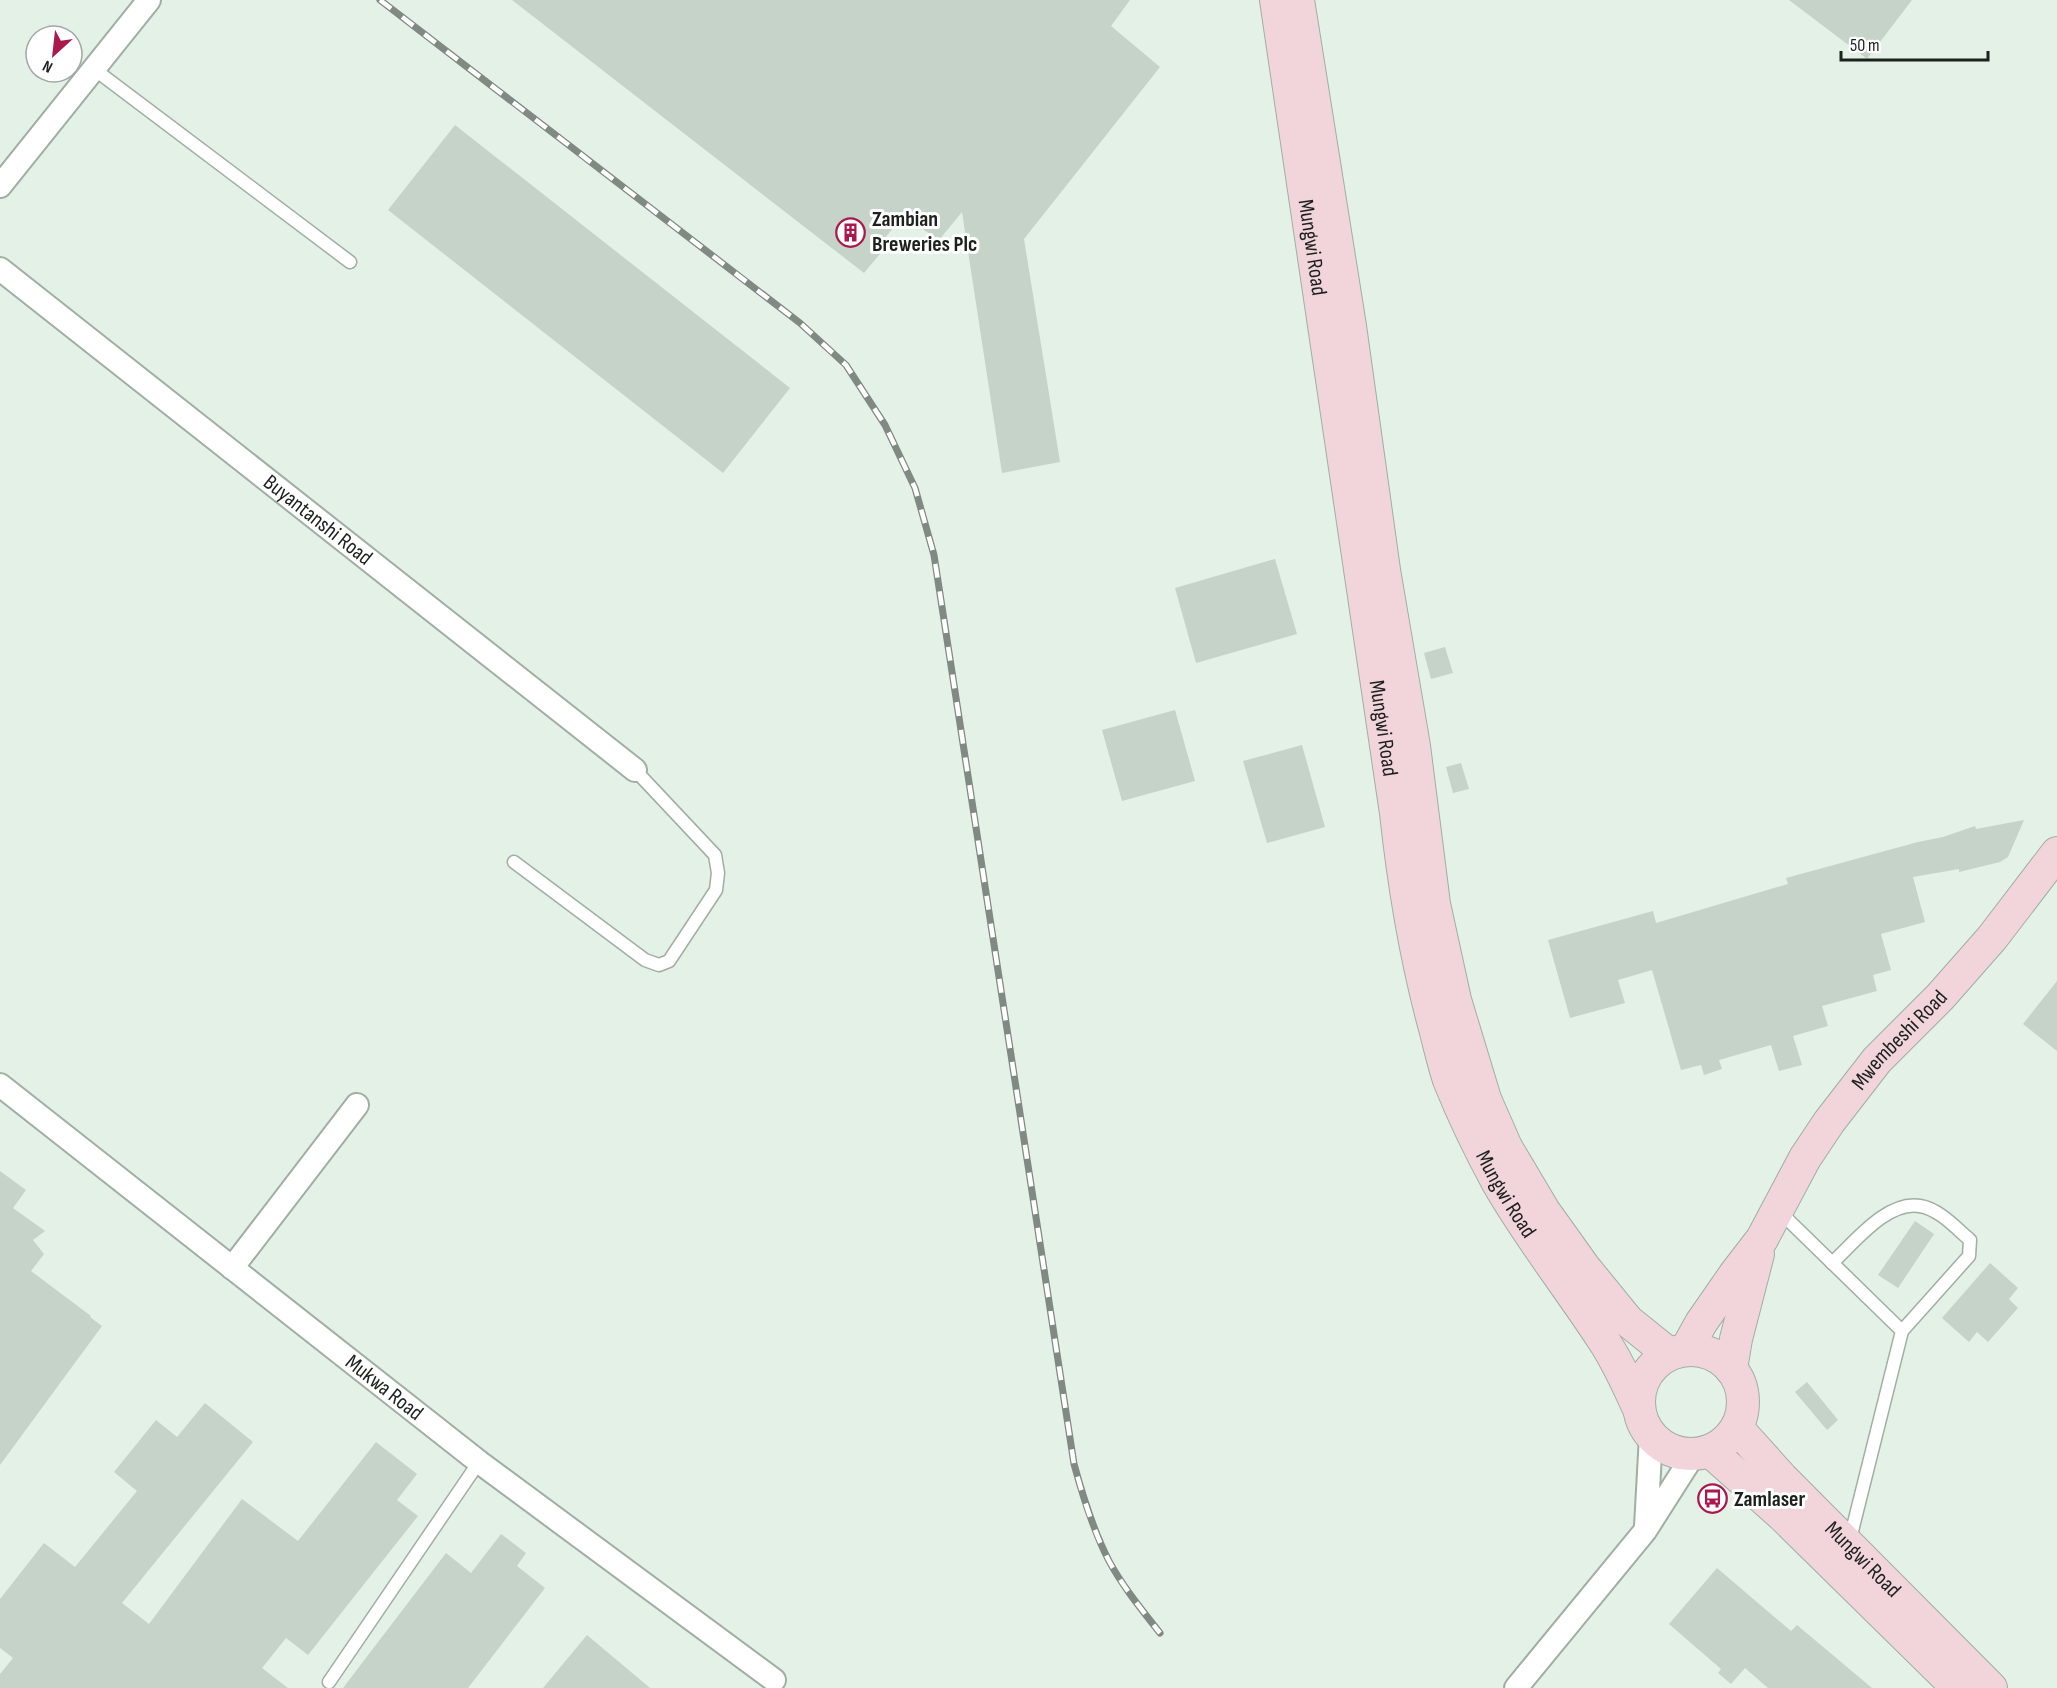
<svg xmlns="http://www.w3.org/2000/svg" width="2057" height="1688" viewBox="0 0 2057 1688" font-family="'Sofia Sans Condensed',sans-serif">
	<style>
		.building { fill: #c6d3c8 }
		.lines { fill: none; stroke-linecap: round; stroke-linejoin: round }
		.lane-casing { stroke: #a0aea3; stroke-width: 15 }
		.street-casing { stroke: #a0aea3; stroke-width: 26 }
		.secondary-casing { stroke: #a0aea3; stroke-width: 34 }
		.lane { stroke: #fff; stroke-width: 12 }
		.street { stroke: #fff; stroke-width: 22 }
		.secondary { stroke: #f2d5db; stroke-width: 32 }
		.rail-casing { stroke: #808982; stroke-width: 7 }
		.rail { stroke: #fff; stroke-width: 4.5; stroke-dasharray: 14; stroke-linecap: butt }
		.labels { text-anchor: middle; dominant-baseline: central; stroke-width: 6; stroke-linejoin: round; paint-order: stroke }
		.poi-label { font-size: 22px; font-weight: bold; fill: #1c211d; stroke: #fff; text-anchor: start }
		.street-label { font-size: 22px; fill: #1c211d; stroke: #fff }
	</style>
	<rect width="100%" height="100%" fill="#e3f1e6"/>
	<g class="building">
		<polygon points="512,0 1130,0 1111,26 1160,67 1024,239 1060,462 1002,473 962,212 939,240 903,216 875,250 880,254 864,273"/>
		<polygon points="1789,0 1912,0 1867,59"/>
		<polygon points="455,125 790,388 723,473 388,210"/>
		<polygon points="1275,559 1297,634 1196,663 1175,588"/>
		<polygon points="1445,647 1453,673 1431,679 1424,653"/>
		<polygon points="1175,710 1195,781 1122,801 1102,730"/>
		<polygon points="1302,745 1325,827 1267,843 1243,761"/>
		<polygon points="1461,763 1469,789 1453,793 1446,767"/>
		<polygon points="2024,820 2008,857 2000,862 1959,872 1959,869 1913,877 1925,922 1881,934 1891,970 1873,975 1877,991 1822,1006 1828,1026 1793,1036 1802,1065 1779,1071 1771,1045 1719,1060 1722,1069 1704,1075 1701,1065 1681,1070 1652,970 1618,980 1625,1003 1570,1018 1548,940 1653,911 1656,923 1788,884 1786,878 1918,842 1943,837 1975,826 1976,829"/>
		<polygon points="2057,981 2057,1051 2023,1024"/>
		<polygon points="0,1171 26,1190 13,1208 45,1231 33,1240 44,1254 31,1271 91,1316 90,1317 102,1326 0,1465"/>
		<polygon points="1915,1221 1934,1234 1898,1288 1878,1275"/>
		<polygon points="1990,1263 2018,1288 2009,1299 2018,1308 1988,1342 1977,1332 1969,1342 1942,1318"/>
		<polygon points="1807,1382 1838,1420 1827,1430 1795,1392"/>
		<polygon points="205,1403 253,1442 122,1603 149,1624 242,1499 298,1541 376,1442 417,1474 397,1500 418,1516 308,1655 286,1638 262,1668 288,1688 0,1688 0,1674 13,1658 0,1648 0,1599 44,1543 75,1567 137,1491 114,1472 156,1420 177,1437"/>
		<polygon points="501,1534 526,1553 517,1566 545,1588 468,1688 343,1688 446,1553 471,1573"/>
		<polygon points="1717,1568 1791,1631 1797,1625 1872,1688 1768,1688 1745,1668 1731,1684 1718,1673 1721,1669 1669,1624"/>
		<polygon points="587,1635 650,1688 543,1688"/>
	</g>
	<g class="lines">
		<defs>
			<g id="lane">
				<polyline points="94,69 350,262"/>
				<polyline points="514,862 645,960 659,965 669,961 716,890 718,873 715,855 635,770"/>
				<polyline points="1778,1210 1902,1331 1849,1543"/>
				<path d="M 1832,1263 C 1854,1243 1887,1200 1920,1206 C 1939,1209 1956,1228 1970,1240 L 1969,1256 L 1902,1331"/>
				<polyline points="329,1682 479,1462"/>
			</g>
			<g id="street">
				<polyline points="0,186 149,0"/>
				<path id="s1" d="M 0,269 L 635,770"/>
				<path id="s2" d="M 0,1085 L 479,1462 L 774,1680"/>
				<polyline points="232,1268 357,1105"/>
				<polyline points="1646,1526 1651,1436"/>
				<polyline points="1516,1688 1645,1531 1694,1454"/>
			</g>
			<g id="secondary">
				<path id="s3" d="M 1276,0 L 1396,813 C 1404,887 1416,960 1436,1032 C 1440,1048 1444,1065 1449,1080 C 1463,1115 1480,1150 1498,1183 C 1529,1237 1568,1286 1602,1338 C 1617,1360 1627,1383 1638,1407"/>
				<polyline points="1298,0 1350,326 1384,570 1414,746 1434,904 1455,1000 1485,1099 1506,1147 1544,1211 1584,1267 1628,1321 1669,1354"/>
				<circle cx="1691" cy="1402" r="52"/>
				<path id="s4" d="M 1686,1350 L 1701,1323 L 1735,1274 L 1762,1239 L 1805,1158 L 1829,1122 L 1877,1060 L 1940,997 L 1992,938 L 2057,853"/>
				<polyline points="1731,1369 1736,1339 1758,1254"/>
				<path id="s5" d="M 1737,1428 L 1782,1478 L 1991,1688"/>
				<polyline points="1710,1451 1782,1515 1958,1688"/>
			</g>
		</defs>
		<use href="#lane" class="lane-casing"/>
		<use href="#street" class="street-casing"/>
		<use href="#secondary" class="secondary-casing"/>
		<use href="#lane" class="lane"/>
		<use href="#street" class="street"/>
		<use href="#secondary" class="secondary"/>
		<defs>
			<path id="rail" d="M 380,0 L 800,323 L 846,365 L 885,425 L 915,488 L 934,555 L 1074,1464 C 1083,1497 1093,1530 1109,1561 C 1123,1587 1142,1610 1160,1633"/>
		</defs>
		<use href="#rail" class="rail-casing"/>
		<use href="#rail" class="rail"/>
	</g>
	<defs>
		<symbol id="building-ring" viewBox="-11 -11 22 22"><circle r="9.5" fill="#fff" stroke="#aa184d" stroke-width="1.5"/><path d="M-4-6H4V6H1V3H-1V6H-4ZM-2.5-4.3h1.7v1.8h-1.7ZM.8-4.3h1.7v1.8H.8ZM-2.5-1h1.7V.8h-1.7ZM.8-1h1.7V.8H.8Z" fill="#aa184d"/></symbol>
		<symbol id="bus-ring" viewBox="-11 -11 22 22"><circle r="9.5" fill="#fff" stroke="#aa184d" stroke-width="1.5"/><path d="M-5-6H5V4H4V6H2V4H-2V6H-4V4H-5ZM-3.5-4V0h7V-4ZM-3.5 1.2v1.5H-2V1.2ZM2 1.2v1.5H3.5V1.2Z" fill="#aa184d"/></symbol>
	</defs>
	<g fill-rule="evenodd">
		<use href="#building-ring" x="834" y="216" width="33" height="33"/>
		<use href="#bus-ring" x="1696" y="1482" width="33" height="33"/>
	</g>
	<g class="labels">
		<g class="poi-label">
			<text x="872" y="219">Zambian<tspan x="872" dy="25">Breweries Plc</tspan></text>
			<text x="1734" y="1499">Zamlaser</text>
		</g>
		<g class="street-label">
			<text stroke="none"><textPath href="#s3" startOffset="250">Mungwi Road</textPath></text>
			<text stroke="none"><textPath href="#s1" startOffset="405">Buyantanshi Road</textPath></text>
			<text stroke="none"><textPath href="#s3" startOffset="736">Mungwi Road</textPath></text>
			<text stroke="none"><textPath href="#s4" startOffset="378">Mwembeshi Road</textPath></text>
			<text stroke="none"><textPath href="#s3" startOffset="1222">Mungwi Road</textPath></text>
			<text stroke="none"><textPath href="#s2" startOffset="489">Mukwa Road</textPath></text>
			<text stroke="none"><textPath href="#s5" startOffset="182">Mungwi Road</textPath></text>
		</g>
	</g>
	<g transform="translate(54 54) rotate(207)"><circle r="28" fill="#ffffff" stroke="#a4a6a5" stroke-width="1.5"/>
	<path d="M0-4.5L10 22L0 15L-10 22Z" fill="#aa184d"/>
	<text y="-9" font-size="16" font-weight="bold" text-anchor="middle" fill="#1c211d">N</text>
	</g>
	<path d="M1841 51v9h147v-9" fill="none" stroke="#1c211d" stroke-width="3"/>
	<text x="1850" y="51" font-size="18" fill="#1c211d" stroke="#ffffff" stroke-width="4.5" paint-order="stroke">50 m</text>
</svg>
